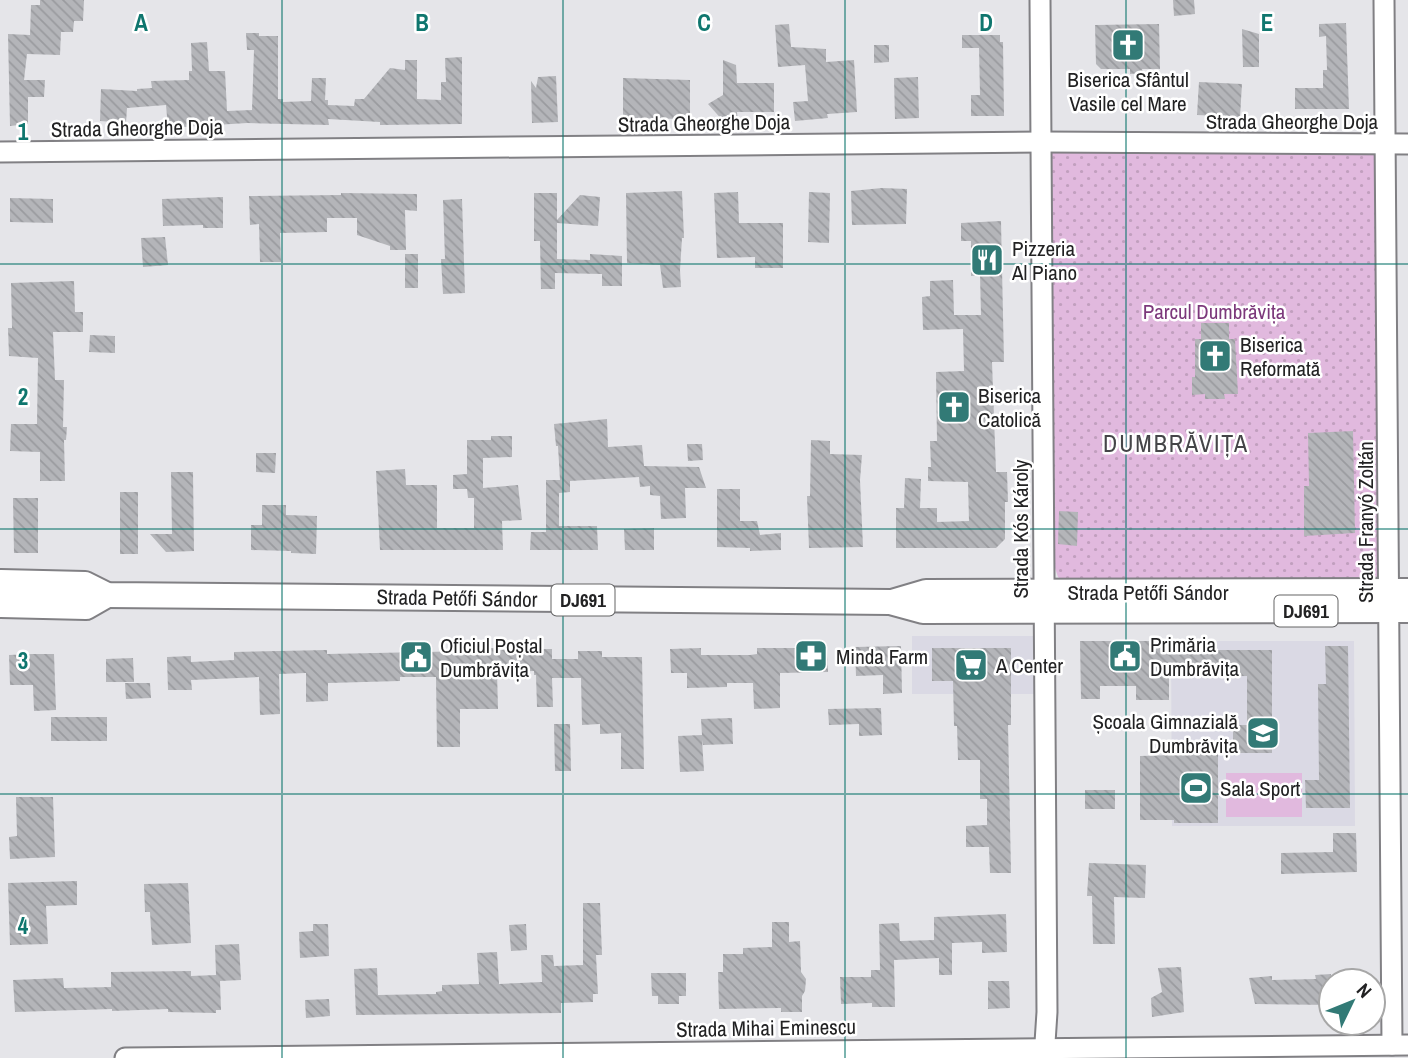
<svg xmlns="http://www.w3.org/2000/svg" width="1408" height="1058" viewBox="0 0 1408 1058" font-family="'Archivo Narrow',sans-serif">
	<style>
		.built { fill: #dad9e4 }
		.grass { fill: #e1b9de }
		.park { fill: url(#park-dots) }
		.building { fill: url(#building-back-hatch) }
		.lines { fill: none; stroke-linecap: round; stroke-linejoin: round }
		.minor-casing { stroke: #818084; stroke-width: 23 }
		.major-casing { stroke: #818084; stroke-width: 28 }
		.minor { stroke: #fff; stroke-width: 19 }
		.major { stroke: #fff; stroke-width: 24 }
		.grid { fill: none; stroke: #0f766e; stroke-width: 2; stroke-opacity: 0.55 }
		.labels { text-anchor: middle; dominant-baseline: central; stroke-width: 5; stroke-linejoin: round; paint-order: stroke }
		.shield { fill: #fff; stroke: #646465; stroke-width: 2 }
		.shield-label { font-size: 19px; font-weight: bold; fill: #222223 }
		.poi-label { font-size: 21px; fill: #222223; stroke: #fff; text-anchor: start }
		.street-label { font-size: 21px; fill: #222223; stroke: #fff }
		.park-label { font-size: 21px; fill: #7c387b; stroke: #fff }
		.quarter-label { font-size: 24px; letter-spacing: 2px; fill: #454548; stroke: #fff }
		.grid-label { font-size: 23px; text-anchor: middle; font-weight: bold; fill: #0f766e; stroke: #fff; stroke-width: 5; stroke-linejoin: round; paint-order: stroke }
	</style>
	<defs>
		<pattern id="park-dots" width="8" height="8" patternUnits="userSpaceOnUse" patternTransform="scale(1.75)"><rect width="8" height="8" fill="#e1b9de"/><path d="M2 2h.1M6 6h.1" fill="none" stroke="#c19fbe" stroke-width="1.8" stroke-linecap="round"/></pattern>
		<pattern id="building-back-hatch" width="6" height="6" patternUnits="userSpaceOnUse" patternTransform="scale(1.75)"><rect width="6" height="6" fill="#b4b5b9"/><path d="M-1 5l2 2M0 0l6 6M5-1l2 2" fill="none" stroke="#9a9b9f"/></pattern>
	</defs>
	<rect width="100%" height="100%" fill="#e5e5e9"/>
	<g class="built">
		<rect x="912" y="636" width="122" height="58"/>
		<polygon points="1171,641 1354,641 1355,826 1172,826"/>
	</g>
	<rect class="grass" x="1226" y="773" width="76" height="44"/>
	<polygon class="park" points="1042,142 1385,144 1380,570 1375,581 1070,586 1058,577 1053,562"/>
	<g class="building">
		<polygon points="40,0 84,0 83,21 74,21 73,32 61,32 60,55 27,54 24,80 45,80 44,97 28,97 28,124 10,126 8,34 30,35 31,5 40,5"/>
		<polygon points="1173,0 1194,0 1195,14 1174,16"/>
		<polygon points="1346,23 1349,109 1295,109 1295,88 1323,88 1323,70 1327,70 1326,36 1319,37 1319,24"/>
		<polygon points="789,24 791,47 826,49 826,62 854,60 857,112 827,114 828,118 795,121 793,102 808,101 805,65 778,67 775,25"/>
		<polygon points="1159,24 1160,69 1142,69 1143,73 1130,74 1130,69 1101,69 1096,64 1095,25"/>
		<polygon points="1242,29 1259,34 1259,67 1243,67"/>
		<polygon points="246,33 259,33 259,36 278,36 278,99 283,99 283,102 311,101 312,78 326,78 325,100 328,100 328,105 354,106 355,99 364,99 390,68 405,70 405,60 417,60 417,99 441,100 441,82 446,82 445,58 462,57 462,124 380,125 380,122 328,119 329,125 247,123 168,128 166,105 127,108 126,123 100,121 101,89 137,91 137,89 152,88 151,81 189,80 189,71 192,71 191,43 207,42 209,71 225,71 227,111 252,110 254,50 247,50"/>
		<polygon points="962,35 1000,35 1000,42 1003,42 1004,116 971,116 971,95 980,95 979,48 962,48"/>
		<polygon points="874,45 889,45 889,62 874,63"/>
		<polygon points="723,60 736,65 737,83 774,83 774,112 737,112 738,122 724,122 708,104 723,95"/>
		<polygon points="556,76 558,122 532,123 531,81 536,88 538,77"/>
		<polygon points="918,77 919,118 895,119 894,78"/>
		<polygon points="623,78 690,80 690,119 623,118"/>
		<polygon points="1199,82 1242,84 1240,117 1197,115"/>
		<polygon points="882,188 907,189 906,224 852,225 851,191"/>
		<polygon points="682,191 684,238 682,238 680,270 681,287 663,288 660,265 627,263 626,193"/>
		<polygon points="738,192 739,223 783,223 783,268 755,268 755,257 717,258 714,193"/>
		<polygon points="809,192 830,193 829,243 808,242"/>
		<polygon points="341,193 417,194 417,211 405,210 406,250 390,250 390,246 357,235 357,218 327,218 327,232 280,233 281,262 260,262 259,224 250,225 249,196 341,195"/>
		<polygon points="534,193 557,193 557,220 580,195 600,197 598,226 557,223 557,259 590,260 590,254 622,256 622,286 602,286 602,274 555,273 555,289 541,289 540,241 534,241"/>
		<polygon points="223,197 223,228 203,228 203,225 163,226 162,199"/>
		<polygon points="10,198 53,199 53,223 10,222"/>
		<polygon points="462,199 465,293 443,294 441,259 445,259 443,200"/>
		<polygon points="1001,221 1004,362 992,362 996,472 1007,472 1008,502 1005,502 1005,539 996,548 896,548 896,508 904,508 905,478 921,479 920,508 937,508 937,522 969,521 968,482 928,481 928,467 931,467 930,441 937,441 936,372 964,371 963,329 923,330 922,297 930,296 930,281 953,280 954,315 981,315 980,275 971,276 971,241 961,241 961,223"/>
		<polygon points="165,237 168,265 143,267 141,238"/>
		<rect x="405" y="254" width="13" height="34"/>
		<polygon points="74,281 75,312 83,312 83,332 53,332 55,380 64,380 63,427 67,427 66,440 64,440 65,481 40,481 40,452 10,451 11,424 37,424 38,358 9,356 8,328 12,328 11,283"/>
		<polygon points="1201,323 1229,323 1229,339 1235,339 1238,394 1224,394 1225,399 1205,399 1205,394 1192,395 1192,377 1195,377 1195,339 1201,339"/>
		<polygon points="90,335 115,336 115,353 89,352"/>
		<polygon points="607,419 608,447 642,445 644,466 699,467 706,488 685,488 686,518 661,519 660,496 650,495 650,486 640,487 639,477 570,481 570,492 559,493 559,526 597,526 598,550 530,550 531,532 546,532 546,480 560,480 558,446 556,446 554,424"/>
		<polygon points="1353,431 1355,533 1304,536 1304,486 1309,486 1308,433"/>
		<polygon points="491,436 512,436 512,457 483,458 483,488 518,485 522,520 502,521 503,550 380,550 376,471 405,469 406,485 437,485 437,528 474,528 474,498 468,498 467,489 453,489 453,475 467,474 467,440 491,440"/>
		<polygon points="811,440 830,441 830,454 862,455 860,480 863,547 809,548 807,496 810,496"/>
		<polygon points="687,444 702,444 703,460 688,461"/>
		<polygon points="256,453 276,453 275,473 256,472"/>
		<polygon points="171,472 193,472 194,551 166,552 150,534 172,534"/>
		<polygon points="717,489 740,489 740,521 757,521 760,535 781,533 781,550 750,551 750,548 717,547"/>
		<rect x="120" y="492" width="18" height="62"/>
		<polygon points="13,498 38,498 38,553 14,553"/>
		<polygon points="262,505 286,505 286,515 317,516 316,554 291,553 291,551 251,550 251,525 262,525"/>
		<polygon points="1059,511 1078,512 1077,546 1058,544"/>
		<polygon points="654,528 654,550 625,550 624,529"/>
		<polygon points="1080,641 1169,641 1169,650 1272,650 1272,753 1233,753 1233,725 1247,725 1247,676 1169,677 1169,700 1136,700 1136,686 1100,686 1100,699 1081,699"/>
		<polygon points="901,646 902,693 883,694 883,675 856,676 855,647"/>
		<polygon points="1325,646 1348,646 1350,808 1306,808 1305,780 1319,780 1318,684 1326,684"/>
		<polygon points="472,648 497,648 497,650 552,649 552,659 578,659 578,651 602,651 602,657 642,657 644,769 621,769 621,733 600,734 600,724 582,725 581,678 552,678 553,707 537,707 536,675 534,675 534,671 497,672 498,709 460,709 460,747 437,747 436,677 400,677 400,681 328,683 328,701 306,702 306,673 279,674 280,714 260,715 259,677 191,680 192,690 168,690 167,657 191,656 191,662 234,660 234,652 327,650 327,654 472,651"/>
		<polygon points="701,648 701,655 750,655 757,654 757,648 827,648 828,672 780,673 780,708 754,709 753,683 727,683 727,687 687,688 687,673 671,673 670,649"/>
		<polygon points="932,648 1011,648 1011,725 1008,725 1011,873 990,873 989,847 966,847 966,826 987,825 987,799 980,799 980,760 958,760 957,726 954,726 953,681 932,681"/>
		<polygon points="32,654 54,654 56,710 34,711 33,685 10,685 9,655"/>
		<polygon points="133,658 134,682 106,682 106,659"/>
		<polygon points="125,683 150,683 151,698 126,699"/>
		<polygon points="881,708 882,735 859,736 859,724 829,725 828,709"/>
		<rect x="51" y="717" width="56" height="24"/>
		<polygon points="732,718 733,744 703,745 702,740 704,771 680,772 678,736 702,735 701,719"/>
		<polygon points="554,724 570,724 571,771 555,771"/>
		<polygon points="1173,753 1218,753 1218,823 1174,823 1174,820 1140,820 1140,756 1173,755"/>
		<rect x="1085" y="790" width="30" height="19"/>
		<polygon points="16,797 53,797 55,857 10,859 9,837 17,836"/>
		<polygon points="1333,833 1356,833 1357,872 1281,874 1281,853 1333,852"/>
		<polygon points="1089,863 1146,865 1145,898 1114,897 1115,944 1093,944 1092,896 1087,896"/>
		<polygon points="77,881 77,905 46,906 48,944 10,945 8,883"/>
		<polygon points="188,883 191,943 152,945 150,912 145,912 144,884"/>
		<polygon points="583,903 600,903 602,955 596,955 598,994 593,994 593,1002 561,1003 561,1013 356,1015 354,969 377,968 378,995 436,994 436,992 442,991 442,985 479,984 477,953 497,952 499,984 542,982 541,955 553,955 554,966 583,965"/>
		<polygon points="1006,914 1007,952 982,953 982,942 952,943 952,975 939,975 939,958 894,960 895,1007 872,1007 872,1003 841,1004 840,977 871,977 871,970 880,970 879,924 899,923 900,941 934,940 934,917"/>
		<polygon points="772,922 789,922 789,942 800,941 801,972 806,979 805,991 802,996 802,1012 781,1012 781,1008 719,1009 718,972 723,972 723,954 743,954 743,948 772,947"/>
		<polygon points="313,924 328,924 329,956 300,958 299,932 313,931"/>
		<polygon points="526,924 527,950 511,951 509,925"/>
		<polygon points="239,944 241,980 220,981 221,1010 216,1010 216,1013 168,1012 168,1009 112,1011 112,1009 15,1012 13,980 63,978 64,988 111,987 111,972 191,971 191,976 216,975 215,945"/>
		<polygon points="1181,967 1184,1012 1152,1017 1151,998 1162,992 1158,968"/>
		<polygon points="651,973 686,973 686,996 679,996 679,1004 658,1004 658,996 652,996"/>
		<polygon points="1331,974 1331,1005 1255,1004 1249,978 1272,976 1272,980 1316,979 1315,975"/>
		<polygon points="988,981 1009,981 1010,1008 988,1009"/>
		<polygon points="329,999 330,1016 306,1018 305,1000"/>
	</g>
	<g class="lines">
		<defs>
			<g id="minor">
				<polyline points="1040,0 1047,1012 1044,1058"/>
				<polyline points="1384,0 1392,1045"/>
				<polyline points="0,152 1042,142 1408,144"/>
				<polyline points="125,1058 1408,1045"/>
			</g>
			<g id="major">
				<polyline points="1,582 85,584 107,595 890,602 923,611 1408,610"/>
				<polyline points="892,602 926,592 1408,591"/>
				<polyline points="1,605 86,607 107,595"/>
			</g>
		</defs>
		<use href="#minor" class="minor-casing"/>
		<use href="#major" class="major-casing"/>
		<use href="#minor" class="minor"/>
		<use href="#major" class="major"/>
	</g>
	<path class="grid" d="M 282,0 L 282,1058M 563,0 L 563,1058M 845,0 L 845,1058M 1126,0 L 1126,1058M 0,264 L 1408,264M 0,529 L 1408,529M 0,794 L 1408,794"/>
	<defs>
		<symbol id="church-square" viewBox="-11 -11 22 22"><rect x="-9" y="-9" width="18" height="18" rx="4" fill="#327a76" stroke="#fff"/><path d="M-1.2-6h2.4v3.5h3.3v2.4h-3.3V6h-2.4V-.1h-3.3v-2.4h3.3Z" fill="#fff"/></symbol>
		<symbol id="restaurant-square" viewBox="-11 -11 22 22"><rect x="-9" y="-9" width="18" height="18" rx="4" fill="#327a76" stroke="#fff"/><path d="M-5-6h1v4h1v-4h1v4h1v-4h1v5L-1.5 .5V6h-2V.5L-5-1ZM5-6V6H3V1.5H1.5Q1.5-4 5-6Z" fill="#fff"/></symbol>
		<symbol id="pharmacy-square" viewBox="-11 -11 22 22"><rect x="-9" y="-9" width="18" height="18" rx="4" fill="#327a76" stroke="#fff"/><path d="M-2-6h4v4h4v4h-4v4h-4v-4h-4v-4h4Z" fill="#fff"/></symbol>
		<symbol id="civic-square" viewBox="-11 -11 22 22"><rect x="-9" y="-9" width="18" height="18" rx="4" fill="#327a76" stroke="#fff"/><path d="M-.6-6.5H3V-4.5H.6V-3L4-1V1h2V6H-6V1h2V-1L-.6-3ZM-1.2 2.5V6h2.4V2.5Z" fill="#fff"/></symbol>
		<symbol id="supermarket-square" viewBox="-11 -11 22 22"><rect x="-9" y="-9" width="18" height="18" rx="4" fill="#327a76" stroke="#fff"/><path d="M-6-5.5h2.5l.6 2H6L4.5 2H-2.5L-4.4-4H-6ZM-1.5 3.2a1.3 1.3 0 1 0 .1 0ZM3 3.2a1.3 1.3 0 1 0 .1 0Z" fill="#fff"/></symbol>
		<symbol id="school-square" viewBox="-11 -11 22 22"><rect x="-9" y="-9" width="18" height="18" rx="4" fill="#327a76" stroke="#fff"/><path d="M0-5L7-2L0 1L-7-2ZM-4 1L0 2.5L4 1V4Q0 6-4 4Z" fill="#fff"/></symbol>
		<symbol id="stadium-square" viewBox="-11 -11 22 22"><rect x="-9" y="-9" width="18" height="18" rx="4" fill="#327a76" stroke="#fff"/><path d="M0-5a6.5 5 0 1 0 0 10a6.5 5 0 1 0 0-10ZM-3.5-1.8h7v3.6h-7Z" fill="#fff"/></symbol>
	</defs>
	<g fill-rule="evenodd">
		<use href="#church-square" x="1109" y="26" width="38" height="38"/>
		<use href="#restaurant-square" x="968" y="241" width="38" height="38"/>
		<use href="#church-square" x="1196" y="337" width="38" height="38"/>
		<use href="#church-square" x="935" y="388" width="38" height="38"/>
		<use href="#pharmacy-square" x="792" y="637" width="38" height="38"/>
		<use href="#civic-square" x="1106" y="637" width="38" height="38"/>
		<use href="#civic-square" x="397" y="638" width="38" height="38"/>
		<use href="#supermarket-square" x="952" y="646" width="38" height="38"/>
		<use href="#school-square" x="1244" y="714" width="38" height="38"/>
		<use href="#stadium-square" x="1177" y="769" width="38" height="38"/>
	</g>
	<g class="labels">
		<g class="shield">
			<rect x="551.5" y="584.5" width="63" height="31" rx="5"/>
			<rect x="1274.5" y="595.5" width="63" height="31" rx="5"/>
		</g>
		<g class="shield-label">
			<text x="583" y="600">DJ691</text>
			<text x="1306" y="611">DJ691</text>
		</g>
		<g class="poi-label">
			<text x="1128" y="79" text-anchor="middle">Biserica Sfântul<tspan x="1128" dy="24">Vasile cel Mare</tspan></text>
			<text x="1012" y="248">Pizzeria<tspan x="1012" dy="24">Al Piano</tspan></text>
			<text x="1240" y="344">Biserica<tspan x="1240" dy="24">Reformată</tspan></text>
			<text x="978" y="395">Biserica<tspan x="978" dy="24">Catolică</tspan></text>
			<text x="1150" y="644">Primăria<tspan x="1150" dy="24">Dumbrăvița</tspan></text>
			<text x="440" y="645">Oficiul Poștal<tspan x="440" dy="24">Dumbrăvița</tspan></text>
			<text x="836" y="656">Minda Farm</text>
			<text x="996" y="665">A Center</text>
			<text x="1238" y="721" text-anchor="end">Școala Gimnazială<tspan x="1238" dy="24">Dumbrăvița</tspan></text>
			<text x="1220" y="788">Sala Sport</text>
		</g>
		<g class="street-label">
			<text x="1292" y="121">Strada Gheorghe Doja</text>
			<text transform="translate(704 123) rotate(-1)">Strada Gheorghe Doja</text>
			<text transform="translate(137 128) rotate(-1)">Strada Gheorghe Doja</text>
			<text transform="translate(1365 522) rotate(-90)">Strada Franyó Zoltán</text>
			<text transform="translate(1020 529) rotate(-90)">Strada Kós Károly</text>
			<text x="1148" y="592">Strada Petőfi Sándor</text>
			<text transform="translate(457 598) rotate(1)">Strada Petőfi Sándor</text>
			<text transform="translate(766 1028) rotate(-1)">Strada Mihai Eminescu</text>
		</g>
		<g class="park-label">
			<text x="1214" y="311">Parcul Dumbrăvița</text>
		</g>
		<g class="quarter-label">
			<text x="1176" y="443">DUMBRĂVIȚA</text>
		</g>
	</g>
	<g class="grid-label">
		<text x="141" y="31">A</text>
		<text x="422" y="31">B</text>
		<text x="704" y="31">C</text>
		<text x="986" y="31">D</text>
		<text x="1267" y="31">E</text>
		<text x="23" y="140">1</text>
		<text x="23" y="405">2</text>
		<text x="23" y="669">3</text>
		<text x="23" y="934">4</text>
	</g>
	<g transform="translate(1352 1002) rotate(47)"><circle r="33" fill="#ffffff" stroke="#a7a7a7" stroke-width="2"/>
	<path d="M0-5L12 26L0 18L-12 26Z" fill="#327a76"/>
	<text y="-10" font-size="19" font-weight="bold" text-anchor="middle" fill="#222223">N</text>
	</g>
</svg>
